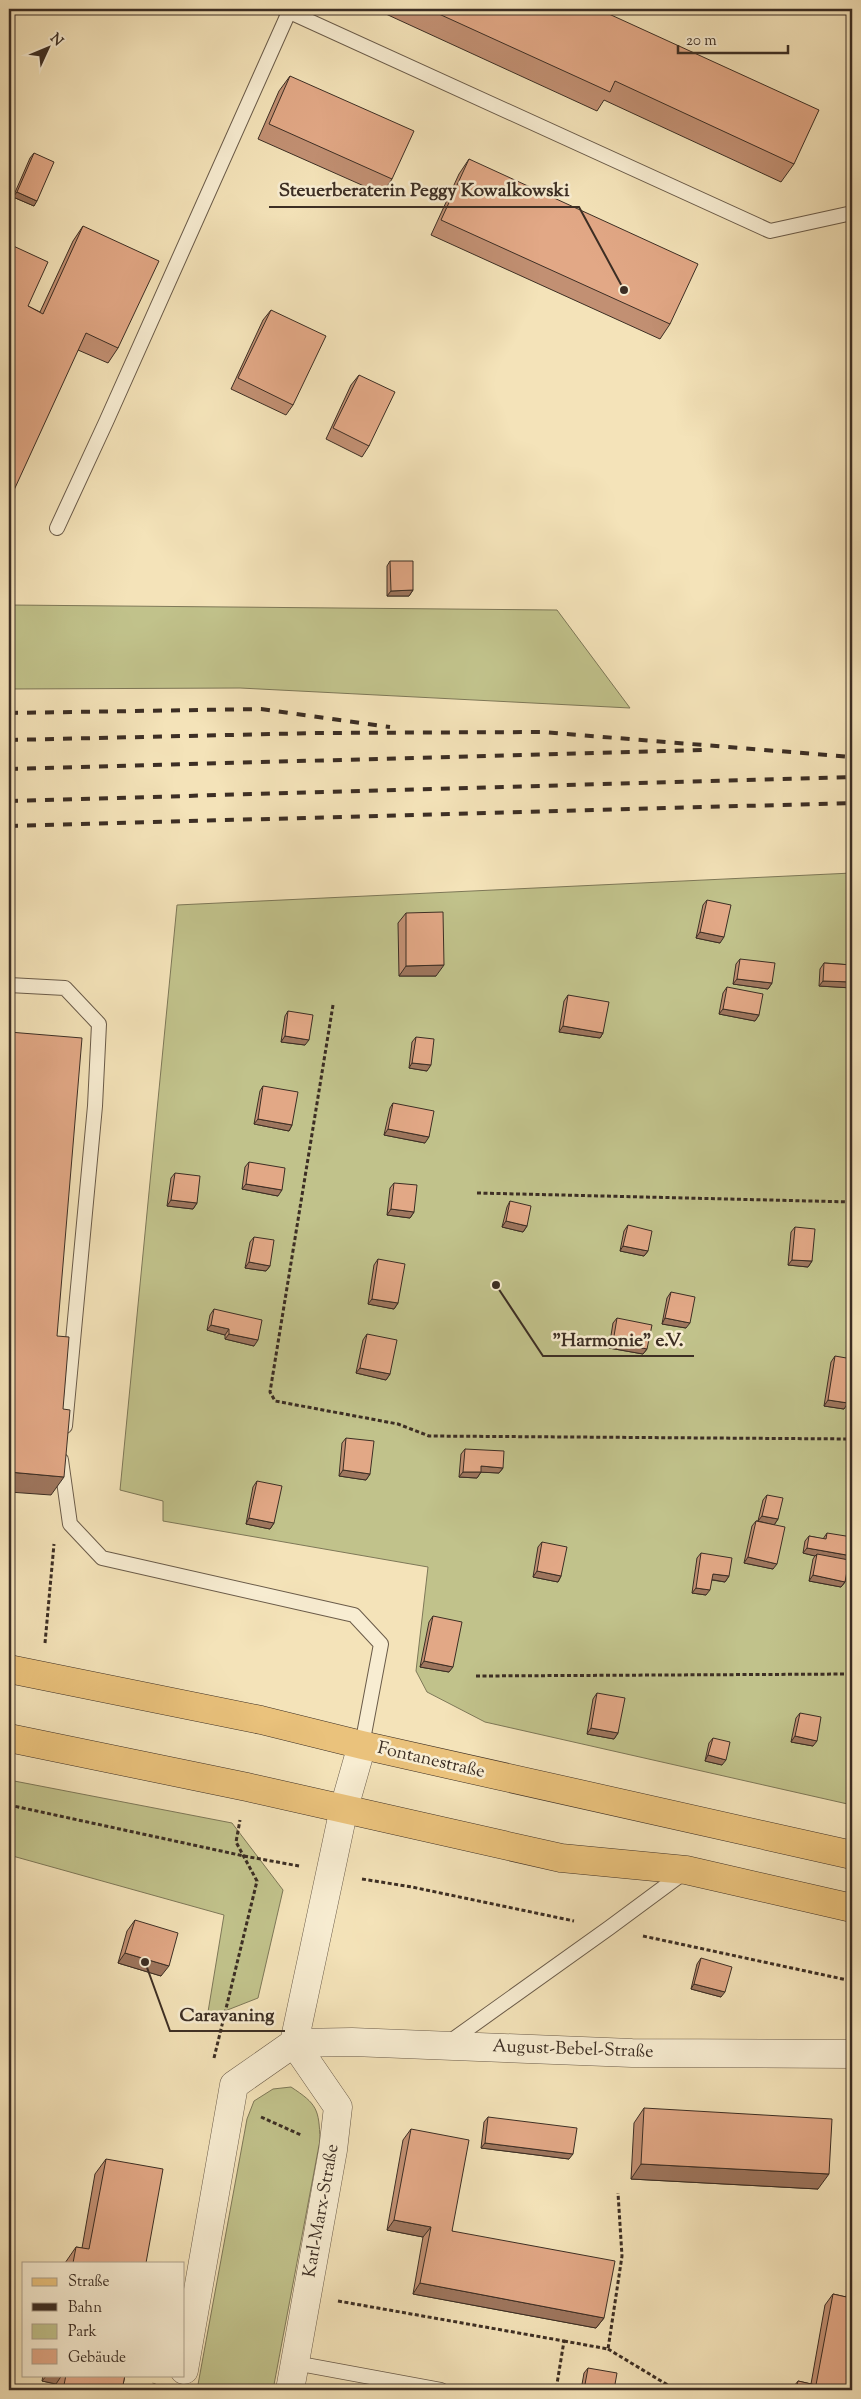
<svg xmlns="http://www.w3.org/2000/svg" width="861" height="2399" viewBox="0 0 861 2399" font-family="'Sorts Mill Goudy',serif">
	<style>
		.green { fill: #c1c28b; stroke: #7e7858 }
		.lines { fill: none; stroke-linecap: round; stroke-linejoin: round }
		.service-casing { stroke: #6a5b49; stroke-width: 16 }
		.minor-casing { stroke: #6a5b49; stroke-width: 29 }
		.primary-casing { stroke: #3c2e24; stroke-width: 29 }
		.path { stroke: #3c2e24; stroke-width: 3; stroke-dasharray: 4 2.5; stroke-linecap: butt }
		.service { stroke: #f8edd2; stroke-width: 14 }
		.minor { stroke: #f8edd2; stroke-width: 28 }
		.primary { stroke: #eac27c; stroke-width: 28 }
		.rail { stroke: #3c2e24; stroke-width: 4; stroke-dasharray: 9 9; stroke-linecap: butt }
		.wall { fill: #c29073; stroke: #3c2e24 }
		.shaded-wall { fill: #9e765e; stroke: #3c2e24 }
		.building { fill: #e2a886; stroke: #3c2e24 }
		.labels { text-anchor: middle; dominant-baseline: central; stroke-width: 5; stroke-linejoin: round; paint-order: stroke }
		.street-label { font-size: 18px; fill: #3c2e24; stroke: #f8edd2 }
		.leader { fill: none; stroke: #3c2e24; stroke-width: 2 }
		.callout-dot { fill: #3c2e24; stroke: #f8edd2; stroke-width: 2 }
		.callout-label { font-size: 19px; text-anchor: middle; font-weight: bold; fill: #3c2e24; stroke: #f8edd2; stroke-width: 5; stroke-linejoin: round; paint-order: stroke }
	</style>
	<rect width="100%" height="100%" fill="#f4e3b9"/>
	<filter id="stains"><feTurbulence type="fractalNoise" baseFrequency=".004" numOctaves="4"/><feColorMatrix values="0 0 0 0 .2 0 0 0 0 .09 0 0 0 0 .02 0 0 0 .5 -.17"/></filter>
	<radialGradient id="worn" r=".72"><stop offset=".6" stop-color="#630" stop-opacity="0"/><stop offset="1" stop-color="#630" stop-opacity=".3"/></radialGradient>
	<g class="green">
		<polygon points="9,605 557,610 630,708 240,688 9,689"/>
		<polygon points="852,873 852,1805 485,1722 427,1692 416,1671 428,1567 163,1521 163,1501 120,1490 177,905"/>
		<polygon points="9,1780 232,1823 283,1890 258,1998 207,2018 224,1915 9,1855"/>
		<path d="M 291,2087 C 317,2104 319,2109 320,2140 L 273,2390 L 197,2390 L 247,2119 L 254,2101 L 273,2089 Z"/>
	</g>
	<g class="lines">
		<defs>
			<g id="service">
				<polyline points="283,9 770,231 852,213"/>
				<polyline points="57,528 106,422 289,12"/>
				<polyline points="9,985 65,988 99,1024 95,1106 65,1426"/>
				<polyline points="61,1460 70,1524 102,1558 354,1615 381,1644 362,1745"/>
				<polyline points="448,2043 609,1928 686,1871"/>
				<polyline points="295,2363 441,2390"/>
			</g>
			<g id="minor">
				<polyline points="294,2043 352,2042 632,2053 852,2054"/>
				<polyline points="184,2370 234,2085 294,2043 344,1808 362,1745"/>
				<polyline points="290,2390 333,2150 338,2107 294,2043"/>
			</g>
			<g id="primary">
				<polyline points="9,1669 261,1720 362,1745 852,1855"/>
				<polyline points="9,1738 247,1787 561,1858 686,1870 852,1908"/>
			</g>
		</defs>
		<use href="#service" class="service-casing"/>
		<use href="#minor" class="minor-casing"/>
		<use href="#primary" class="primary-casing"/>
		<g class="path">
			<polyline points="333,1005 270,1392 275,1401 398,1424 429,1436 852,1439"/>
			<polyline points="477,1193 852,1202"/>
			<polyline points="45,1643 54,1544"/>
			<polyline points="476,1676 852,1674"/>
			<polyline points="9,1805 244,1856 299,1866"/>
			<polyline points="362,1879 412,1887 574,1921"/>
			<polyline points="643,1936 852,1981"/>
			<polyline points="214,2058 257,1881 236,1842 240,1820"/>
			<polyline points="261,2117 301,2135"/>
			<polyline points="338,2301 564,2341 556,2390"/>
			<polyline points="564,2341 608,2349 622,2256 618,2193"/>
			<polyline points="608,2349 676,2390"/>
			<polyline points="153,2390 154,2383"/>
		</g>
		<use href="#service" class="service"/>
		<use href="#minor" class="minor"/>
		<use href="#primary" class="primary"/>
		<g class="rail">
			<polyline points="9,713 261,709 390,727"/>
			<polyline points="9,740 317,733 542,732 852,757"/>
			<polyline points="9,769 703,750"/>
			<polyline points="9,801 852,777"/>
			<polyline points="9,826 852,803"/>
		</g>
	</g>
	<g class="wall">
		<polygon points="375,9 598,9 794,164 781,182 604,100 597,111"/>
		<polygon points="290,76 392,179 382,194 258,139 279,91"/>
		<polygon points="34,153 34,206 13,197 30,158"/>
		<polygon points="469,159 670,324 660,339 431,235 459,174"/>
		<polygon points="83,226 118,348 108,363 78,350 28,306 40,312 73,241"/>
		<polygon points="271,310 293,405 286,415 231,389 263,320"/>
		<polygon points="359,375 369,446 362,457 326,439 351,385"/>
		<polygon points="390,561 413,590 409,596 387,596 387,566"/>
		<polygon points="707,900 720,943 696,938 703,905"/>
		<polygon points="406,913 436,976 399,976 398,923"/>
		<polygon points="740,959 772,983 768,989 733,984 736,964"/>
		<polygon points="824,963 852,965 852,988 819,986 820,969"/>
		<polygon points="727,987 759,1015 755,1021 719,1014 723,993"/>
		<polygon points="568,995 603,1033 600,1038 559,1032 564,1001"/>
		<polygon points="288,1011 305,1045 281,1042 285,1016"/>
		<polygon points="416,1037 427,1071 409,1068 412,1042"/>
		<polygon points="263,1086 292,1125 289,1131 254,1124 260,1091"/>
		<polygon points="393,1103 425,1143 384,1135 390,1108"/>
		<polygon points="249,1162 278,1196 242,1189 245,1167"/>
		<polygon points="175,1173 197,1203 193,1209 167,1206 171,1178"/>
		<polygon points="394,1183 414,1212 410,1218 387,1215 390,1188"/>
		<polygon points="510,1201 527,1226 523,1232 502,1227 507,1207"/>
		<polygon points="628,1225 648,1251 644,1256 620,1251 624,1231"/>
		<polygon points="795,1227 812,1261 808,1267 788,1265 791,1232"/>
		<polygon points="254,1237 270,1266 266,1271 245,1268 250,1242"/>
		<polygon points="378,1259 398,1303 394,1309 368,1304 374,1265"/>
		<polygon points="671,1292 686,1328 662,1324 667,1298"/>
		<polygon points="214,1309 254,1346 225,1339 225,1335 207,1330 210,1315"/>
		<polygon points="617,1318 647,1349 643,1354 609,1348 613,1323"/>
		<polygon points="367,1334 390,1374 386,1380 356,1373 363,1340"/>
		<polygon points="835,1356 844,1409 824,1406 831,1362"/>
		<polygon points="346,1438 370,1474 366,1480 339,1476 342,1443"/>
		<polygon points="465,1449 503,1468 499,1473 481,1472 477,1478 459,1477 461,1454"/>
		<polygon points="257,1481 274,1523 270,1529 246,1524 253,1487"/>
		<polygon points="767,1495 778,1519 774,1525 773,1569 744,1563 752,1526 756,1521 758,1521 763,1500"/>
		<polygon points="827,1533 852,1563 849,1562 845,1582 841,1587 809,1581 813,1559 815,1556 803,1553 805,1541 809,1536 823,1539"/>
		<polygon points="542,1542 561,1576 558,1582 533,1577 538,1547"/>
		<polygon points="701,1553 729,1576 725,1582 712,1580 706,1595 692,1593 697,1558"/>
		<polygon points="433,1616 449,1672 420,1667 429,1622"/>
		<polygon points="597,1693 618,1733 614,1739 587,1734 593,1699"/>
		<polygon points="800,1713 813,1746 791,1742 796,1718"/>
		<polygon points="713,1738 722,1765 705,1761 709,1743"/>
		<polygon points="135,1920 161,1976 118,1963 127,1931"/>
		<polygon points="701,1958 721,1997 691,1989 697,1964"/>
		<polygon points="644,2108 818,2189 631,2179 634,2123"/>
		<polygon points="488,2117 569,2159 481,2148 484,2122"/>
		<polygon points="411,2129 452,2231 604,2318 596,2328 413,2294 423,2237 387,2230 403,2140"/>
		<polygon points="106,2159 146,2263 65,2263 76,2247 82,2248 95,2174"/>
		<polygon points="852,2263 852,2390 791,2390 798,2381 811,2384 825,2305 833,2294 846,2297"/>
		<polygon points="588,2368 614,2390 581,2390 584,2373"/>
		<polygon points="43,2375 125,2375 122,2390 55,2390 56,2384 42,2381"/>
	</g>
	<g class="shaded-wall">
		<polygon points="17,192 37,201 34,206 13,197"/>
		<polygon points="413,590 409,596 387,596 391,591"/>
		<polygon points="700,932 724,937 720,943 696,938"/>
		<polygon points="444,965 436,976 399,976 406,966"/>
		<polygon points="737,979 772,983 768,989 733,984"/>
		<polygon points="823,981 852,982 852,988 819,986"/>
		<polygon points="723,1009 759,1015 755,1021 719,1014"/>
		<polygon points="563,1026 603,1033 600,1038 559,1032"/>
		<polygon points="285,1036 309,1040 305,1045 281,1042"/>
		<polygon points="412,1063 431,1065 427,1071 409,1068"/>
		<polygon points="258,1119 292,1125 289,1131 254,1124"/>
		<polygon points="388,1129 429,1137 425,1143 384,1135"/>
		<polygon points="246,1184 282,1190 278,1196 242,1189"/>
		<polygon points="171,1200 197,1203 193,1209 167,1206"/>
		<polygon points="391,1209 414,1212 410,1218 387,1215"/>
		<polygon points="506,1221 527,1226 523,1232 502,1227"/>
		<polygon points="623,1246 648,1251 644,1256 620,1251"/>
		<polygon points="792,1260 812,1261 808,1267 788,1265"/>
		<polygon points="249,1262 270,1266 266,1271 245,1268"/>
		<polygon points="372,1299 398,1303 394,1309 368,1304"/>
		<polygon points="665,1318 690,1323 686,1328 662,1324"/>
		<polygon points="211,1325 229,1329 225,1335 207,1330"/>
		<polygon points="229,1334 258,1340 254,1346 225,1339"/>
		<polygon points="613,1342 647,1349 643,1354 609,1348"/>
		<polygon points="360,1368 390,1374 386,1380 356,1373"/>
		<polygon points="828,1400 848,1403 844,1409 824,1406"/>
		<polygon points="481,1466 503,1468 499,1473 477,1472"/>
		<polygon points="343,1470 370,1474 366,1480 339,1476"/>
		<polygon points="9,1472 64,1477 51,1495 9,1492"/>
		<polygon points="463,1472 481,1472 477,1478 459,1477"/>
		<polygon points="762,1516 778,1519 774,1525 758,1521"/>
		<polygon points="249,1518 274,1523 270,1529 246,1524"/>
		<polygon points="807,1548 852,1556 852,1563 816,1556 817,1554 815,1556 803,1553"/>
		<polygon points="748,1557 777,1564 773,1569 744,1563"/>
		<polygon points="537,1571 561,1576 558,1582 533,1577"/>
		<polygon points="713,1574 729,1576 725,1582 709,1579"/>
		<polygon points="813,1575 845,1582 841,1587 809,1581"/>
		<polygon points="696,1588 710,1590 706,1595 692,1593"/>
		<polygon points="424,1661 453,1667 449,1672 420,1667"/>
		<polygon points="591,1728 618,1733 614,1739 587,1734"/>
		<polygon points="795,1736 817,1741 813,1746 791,1742"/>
		<polygon points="708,1755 726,1760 722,1765 705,1761"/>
		<polygon points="125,1953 169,1966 161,1976 118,1963"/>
		<polygon points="694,1984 725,1992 721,1997 691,1989"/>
		<polygon points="485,2143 573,2154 569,2159 481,2148"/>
		<polygon points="641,2164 829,2174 818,2189 631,2179"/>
		<polygon points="394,2220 431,2227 423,2237 387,2230"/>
		<polygon points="420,2283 604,2318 596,2328 413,2294"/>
		<polygon points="47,2375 62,2375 56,2384 42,2381"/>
	</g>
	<g class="building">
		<polygon points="428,9 598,9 819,110 794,164 615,81 610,92"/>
		<polygon points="290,76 414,131 392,179 269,124"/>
		<polygon points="9,128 11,129 9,134"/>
		<polygon points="34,153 54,162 37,201 17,192"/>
		<polygon points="469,159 698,264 670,324 441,220"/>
		<polygon points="83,226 159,261 118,348 86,333 9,501 9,244 48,262 28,306 43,314"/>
		<polygon points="271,310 326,336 293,405 238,378"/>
		<polygon points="359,375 395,392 369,446 333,428"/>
		<polygon points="390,561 413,561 413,590 391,591"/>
		<polygon points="707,900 731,905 724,937 700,932"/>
		<polygon points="443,912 444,965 406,966 406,913"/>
		<polygon points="740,959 775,963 772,983 737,979"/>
		<polygon points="824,963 852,965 852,982 823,981"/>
		<polygon points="727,987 763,994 759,1015 723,1009"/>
		<polygon points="568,995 609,1002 603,1033 563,1026"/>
		<polygon points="288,1011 313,1015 309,1040 285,1036"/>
		<polygon points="9,1032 82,1038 57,1336 69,1337 63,1409 70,1410 64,1477 9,1472"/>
		<polygon points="416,1037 434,1039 431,1065 412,1063"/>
		<polygon points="263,1086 298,1092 292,1125 258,1119"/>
		<polygon points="393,1103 434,1111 429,1137 388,1129"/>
		<polygon points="249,1162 285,1168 282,1190 246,1184"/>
		<polygon points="175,1173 200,1176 197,1203 171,1200"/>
		<polygon points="394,1183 417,1185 414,1212 391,1209"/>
		<polygon points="510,1201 531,1206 527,1226 506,1221"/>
		<polygon points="628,1225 652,1231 648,1251 623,1246"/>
		<polygon points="795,1227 815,1229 812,1261 792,1260"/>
		<polygon points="254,1237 274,1240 270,1266 249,1262"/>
		<polygon points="378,1259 405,1264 398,1303 372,1299"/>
		<polygon points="671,1292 695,1297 690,1323 665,1318"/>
		<polygon points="214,1309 262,1320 258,1340 229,1334 229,1329 211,1325"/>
		<polygon points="617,1318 652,1325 647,1349 613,1342"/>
		<polygon points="367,1334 397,1340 390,1374 360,1368"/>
		<polygon points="835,1356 852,1359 852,1376 848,1403 828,1400"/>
		<polygon points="346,1438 374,1441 370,1474 343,1470"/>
		<polygon points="465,1449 504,1451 503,1468 481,1466 481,1472 463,1472"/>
		<polygon points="257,1481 282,1486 274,1523 249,1518"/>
		<polygon points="767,1495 783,1498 778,1519 762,1516"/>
		<polygon points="756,1521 785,1527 777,1564 748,1557"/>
		<polygon points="827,1533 852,1537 852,1556 807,1548 809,1536 826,1539"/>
		<polygon points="542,1542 567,1547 561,1576 537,1571"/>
		<polygon points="701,1553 732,1558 729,1576 713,1574 710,1590 696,1588"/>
		<polygon points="817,1554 849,1560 845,1582 813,1575"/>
		<polygon points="433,1616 462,1622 453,1667 424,1661"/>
		<polygon points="597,1693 625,1698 618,1733 591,1728"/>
		<polygon points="800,1713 821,1717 817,1741 795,1736"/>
		<polygon points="713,1738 730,1742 726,1760 708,1755"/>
		<polygon points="135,1920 178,1933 169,1966 125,1953"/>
		<polygon points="701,1958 732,1967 725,1992 694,1984"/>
		<polygon points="644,2108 832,2119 829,2174 641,2164"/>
		<polygon points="488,2117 577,2128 573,2154 485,2143"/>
		<polygon points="411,2129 469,2140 452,2231 615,2261 604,2318 420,2283 431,2227 394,2220"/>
		<polygon points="106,2159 163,2169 146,2263 73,2263 76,2247 89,2249"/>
		<polygon points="852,2292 852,2390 796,2390 798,2381 816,2385 833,2294 851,2298"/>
		<polygon points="588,2368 617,2373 614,2390 584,2390"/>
		<polygon points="66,2375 125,2375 122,2390 63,2390"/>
	</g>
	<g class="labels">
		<g class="street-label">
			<text transform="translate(431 1761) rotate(13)">Fontanestraße</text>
			<text transform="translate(573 2050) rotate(2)">August-Bebel-Straße</text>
			<text transform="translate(322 2211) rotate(-80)">Karl-Marx-Straße</text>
		</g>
	</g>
	<path class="leader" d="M624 290L579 207H269M496 1285L543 1356H694M145 1962L170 2031H285"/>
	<g class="callout-dot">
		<circle cx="624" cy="290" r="5"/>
		<circle cx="496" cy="1285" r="5"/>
		<circle cx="145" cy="1962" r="5"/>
	</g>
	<g class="callout-label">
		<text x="424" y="196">Steuerberaterin Peggy Kowalkowski</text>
		<text x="618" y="1346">"Harmonie" e.V.</text>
		<text x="227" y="2021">Caravaning</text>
	</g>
	<rect width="861" height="2399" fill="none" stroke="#f4e3b9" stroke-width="30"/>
	<rect x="10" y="10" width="841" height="2379" fill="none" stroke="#3c2e24" stroke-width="2.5"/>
	<rect x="15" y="15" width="831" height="2369" fill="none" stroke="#3c2e24"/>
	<rect x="22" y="2262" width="162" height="115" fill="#f8edd2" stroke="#ada18c"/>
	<rect x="32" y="2278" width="25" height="8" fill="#eac27c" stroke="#ada18c"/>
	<text x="68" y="2286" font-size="15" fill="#3c2e24">Straße</text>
	<rect x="32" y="2303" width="25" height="8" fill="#3c2e24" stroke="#ada18c"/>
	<text x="68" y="2312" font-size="15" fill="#3c2e24">Bahn</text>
	<rect x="32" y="2324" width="25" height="15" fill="#c1c28b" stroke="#ada18c"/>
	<text x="68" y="2336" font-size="15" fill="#3c2e24">Park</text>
	<rect x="32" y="2349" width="25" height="15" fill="#e2a886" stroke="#ada18c"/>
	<text x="68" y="2362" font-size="15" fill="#3c2e24">Gebäude</text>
	<g transform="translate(48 48) rotate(46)" stroke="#f8edd2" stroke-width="4" paint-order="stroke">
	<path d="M0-4L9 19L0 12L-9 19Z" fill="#3c2e24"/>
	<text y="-8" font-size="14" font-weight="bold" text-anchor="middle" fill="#3c2e24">N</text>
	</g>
	<path d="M678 45v8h110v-8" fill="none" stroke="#3c2e24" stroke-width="2.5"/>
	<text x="686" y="45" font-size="15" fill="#3c2e24" stroke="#f8edd2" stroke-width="4" paint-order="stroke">20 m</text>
	<rect width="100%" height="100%" filter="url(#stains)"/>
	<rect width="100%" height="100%" fill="url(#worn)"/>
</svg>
